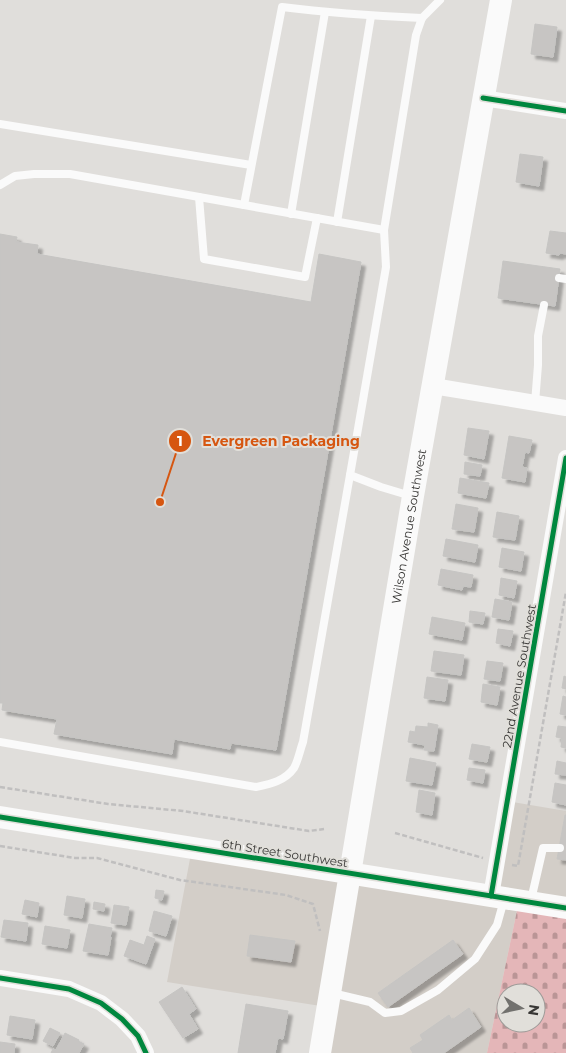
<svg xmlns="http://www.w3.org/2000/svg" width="566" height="1053" viewBox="0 0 566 1053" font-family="Montserrat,sans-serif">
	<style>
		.built { fill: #d3cec8 }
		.cemetery { fill: url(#cemetery-stones); fill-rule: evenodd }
		.building { fill: #c7c5c3; stroke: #c6c5c3; filter: url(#shadow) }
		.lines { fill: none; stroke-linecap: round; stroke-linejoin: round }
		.path { stroke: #c0bfbf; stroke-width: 2.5; stroke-dasharray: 5 2.5; stroke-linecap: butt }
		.lane { stroke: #fafafa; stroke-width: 8 }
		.street { stroke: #fafafa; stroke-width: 16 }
		.secondary { stroke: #fafafa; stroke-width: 22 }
		.cycleway-casing { stroke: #e1dfda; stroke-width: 8 }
		.cycleway { stroke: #00873e; stroke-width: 5 }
		.labels { text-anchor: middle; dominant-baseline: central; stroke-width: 4; stroke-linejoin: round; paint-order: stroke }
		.street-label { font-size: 12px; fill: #373634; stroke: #e1dfda }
		.leader { fill: none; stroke: #d65610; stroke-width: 2 }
		.callout-dot { fill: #d65610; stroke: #e1dfda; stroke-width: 2 }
		.mark-label { font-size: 15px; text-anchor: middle; font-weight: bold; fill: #fff }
		.callout-label { font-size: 14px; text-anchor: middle; font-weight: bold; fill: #d65610; stroke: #e1dfda; stroke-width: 4; stroke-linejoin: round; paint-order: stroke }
	</style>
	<defs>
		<pattern id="cemetery-stones" width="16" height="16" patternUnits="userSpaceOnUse" patternTransform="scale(1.25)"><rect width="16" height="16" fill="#e4b6b8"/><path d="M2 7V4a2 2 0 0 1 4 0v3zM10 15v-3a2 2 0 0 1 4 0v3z" fill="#ba9596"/></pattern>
		<filter id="shadow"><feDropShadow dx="4.5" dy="4.5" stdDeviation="1" flood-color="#0004"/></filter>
	</defs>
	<rect width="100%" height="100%" fill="#e0dedb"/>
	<polygon class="built" points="507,801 566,811 566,909 519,901 487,1053 320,1053 327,1007 167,982 192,848 491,896"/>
	<path class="cemetery" d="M 519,901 L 566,909 L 566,1053 L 487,1053 ZM 506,993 L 536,993 L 536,1023 L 506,1023 Z"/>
	<g class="building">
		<polygon points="535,24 557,27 553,57 531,54"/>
		<polygon points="520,154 543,157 539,186 516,182"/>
		<polygon points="550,231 566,233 566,254 560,253 559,255 546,253"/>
		<polygon points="0,234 17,237 16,242 38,245 37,254 311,302 319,254 361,262 276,750 231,743 230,749 174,739 172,754 54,734 57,719 2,710 3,703 0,703"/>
		<polygon points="503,261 560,269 555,306 498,298"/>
		<polygon points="468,428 489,431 484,459 464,455"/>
		<polygon points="509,436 532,440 529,453 525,452 522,467 527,468 525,482 502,478"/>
		<polygon points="465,462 482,465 480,476 464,474"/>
		<polygon points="460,478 489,483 486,498 458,493"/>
		<polygon points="456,504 478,508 474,532 452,529"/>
		<polygon points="497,512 519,516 515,540 493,537"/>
		<polygon points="446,539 478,545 475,562 443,556"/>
		<polygon points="502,548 524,552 521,571 499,567"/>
		<polygon points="441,569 473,575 471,587 463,586 462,590 438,585"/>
		<polygon points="501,578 517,581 514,598 499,595"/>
		<polygon points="495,599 512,602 509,620 492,617"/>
		<polygon points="470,611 485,613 483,624 469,622"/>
		<polygon points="432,617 465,623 462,640 429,634"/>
		<polygon points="498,629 513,631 510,646 496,643"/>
		<polygon points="434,651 464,655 461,675 431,671"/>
		<polygon points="487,661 503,663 500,681 484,679"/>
		<polygon points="564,676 566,677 566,689 562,688"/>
		<polygon points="427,677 448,680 445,701 424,698"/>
		<polygon points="483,684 500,687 497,705 481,702"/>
		<polygon points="563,696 566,697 566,715 560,714"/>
		<polygon points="428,723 438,725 434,751 424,750 425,745 408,742 410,731 415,732 416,726 428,727"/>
		<polygon points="558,726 566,727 566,748 561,747 562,738 556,737"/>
		<polygon points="472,744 490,747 487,762 469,759"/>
		<polygon points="410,758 436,763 432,785 406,781"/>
		<polygon points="557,761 566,763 566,775 555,774"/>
		<polygon points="469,768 485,770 483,783 467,780"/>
		<polygon points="555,783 566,785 566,805 552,802"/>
		<polygon points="419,790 435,793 432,815 416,812"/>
		<polygon points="565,815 566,815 566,860 557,859"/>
		<polygon points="156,890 164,891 162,900 155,898"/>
		<polygon points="67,896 85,899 82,918 64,915"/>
		<polygon points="25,900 39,903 37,917 22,914"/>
		<polygon points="94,902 105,904 104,911 93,909"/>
		<polygon points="114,905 129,907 126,925 111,923"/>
		<polygon points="154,911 172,916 166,936 149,931"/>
		<polygon points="4,920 28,923 26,941 1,937"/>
		<polygon points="89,924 112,928 110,937 111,937 108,955 83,951"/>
		<polygon points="45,926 70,930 67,948 42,944"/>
		<polygon points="250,935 295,941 291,962 247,956"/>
		<polygon points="147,936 155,939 146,964 124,956 130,940 144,945"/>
		<polygon points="453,940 463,954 388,1007 378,993"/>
		<polygon points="182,987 196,1009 189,1014 198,1029 183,1038 159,1002"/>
		<polygon points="246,1004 288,1011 283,1039 278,1038 275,1053 238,1053"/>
		<polygon points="469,1008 481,1027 444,1053 413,1053 410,1048 423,1040 420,1035 449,1015 452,1020"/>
		<polygon points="10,1016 35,1020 32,1039 7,1035"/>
		<polygon points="50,1028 60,1033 53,1046 43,1041"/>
		<polygon points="65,1033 79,1040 78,1041 84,1044 79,1053 51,1053 53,1049 56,1050"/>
		<polygon points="0,1042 15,1044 14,1053 0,1053"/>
	</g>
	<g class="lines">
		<g class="path">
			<polyline points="0,787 108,804 183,811 309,831 324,829"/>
			<polyline points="395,833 483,858"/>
			<polyline points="0,846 75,858 97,858 180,880 286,895 313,904 320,931"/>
			<polyline points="512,865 518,866 566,592"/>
		</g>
		<g class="lane">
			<polyline points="0,124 251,165"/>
			<polyline points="0,185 15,176 34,174 70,174 384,230"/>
			<polyline points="199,197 204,259 305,277 317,218"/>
			<path d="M 244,205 L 282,7 C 329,13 375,16 422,18"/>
			<polyline points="291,214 325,12"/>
			<polyline points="337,222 371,16"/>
			<polyline points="559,278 566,279"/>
			<polyline points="535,403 538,365 538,336 544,305"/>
			<polyline points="411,496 381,487 350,475 386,267 384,230 416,35 422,18 440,0"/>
			<path d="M 0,742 L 256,787 C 270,784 285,781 294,768 C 298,761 300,750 303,742 L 350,475"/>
			<polyline points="531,900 543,848 560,848"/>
			<polyline points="332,993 370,1002 385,1013 401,1011 438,990 475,959 497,925 504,900"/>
		</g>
		<g class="street">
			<polyline points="483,98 566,111"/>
			<polyline points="433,386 566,408"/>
			<polyline points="491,896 566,458"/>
			<polyline points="0,978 69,989 101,1003 122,1019 138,1036 146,1053"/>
		</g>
		<g class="secondary">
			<polyline points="0,817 566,908"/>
			<path id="s1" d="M 320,1053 L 413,496 L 501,0"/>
		</g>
		<defs>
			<g id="cycleway">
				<polyline points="483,98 566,111"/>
				<polyline points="0,817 566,908"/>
				<polyline points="491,896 566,458"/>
				<polyline points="0,978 69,989 101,1003 122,1019 138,1036 146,1053"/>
			</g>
		</defs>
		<use href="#cycleway" class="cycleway-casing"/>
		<use href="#cycleway" class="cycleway"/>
	</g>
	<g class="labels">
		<g class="street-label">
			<text stroke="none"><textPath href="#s1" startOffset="534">Wilson Avenue Southwest</textPath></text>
			<text transform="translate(519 676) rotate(-80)">22nd Avenue Southwest</text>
			<text transform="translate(285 853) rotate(9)">6th Street Southwest</text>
		</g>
	</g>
	<path class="leader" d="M160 502L180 441"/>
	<g class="callout-dot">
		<circle cx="160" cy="502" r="5"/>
		<circle cx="180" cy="441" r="12"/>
	</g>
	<g class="mark-label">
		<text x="180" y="446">1</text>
	</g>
	<g class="callout-label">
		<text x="281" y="446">Evergreen Packaging</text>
	</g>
	<g transform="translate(521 1008) rotate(99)"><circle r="24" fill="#e1dfda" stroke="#9d9b98"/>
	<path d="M0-4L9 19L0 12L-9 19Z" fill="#72716e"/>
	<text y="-8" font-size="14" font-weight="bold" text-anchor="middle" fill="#373634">N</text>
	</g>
</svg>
